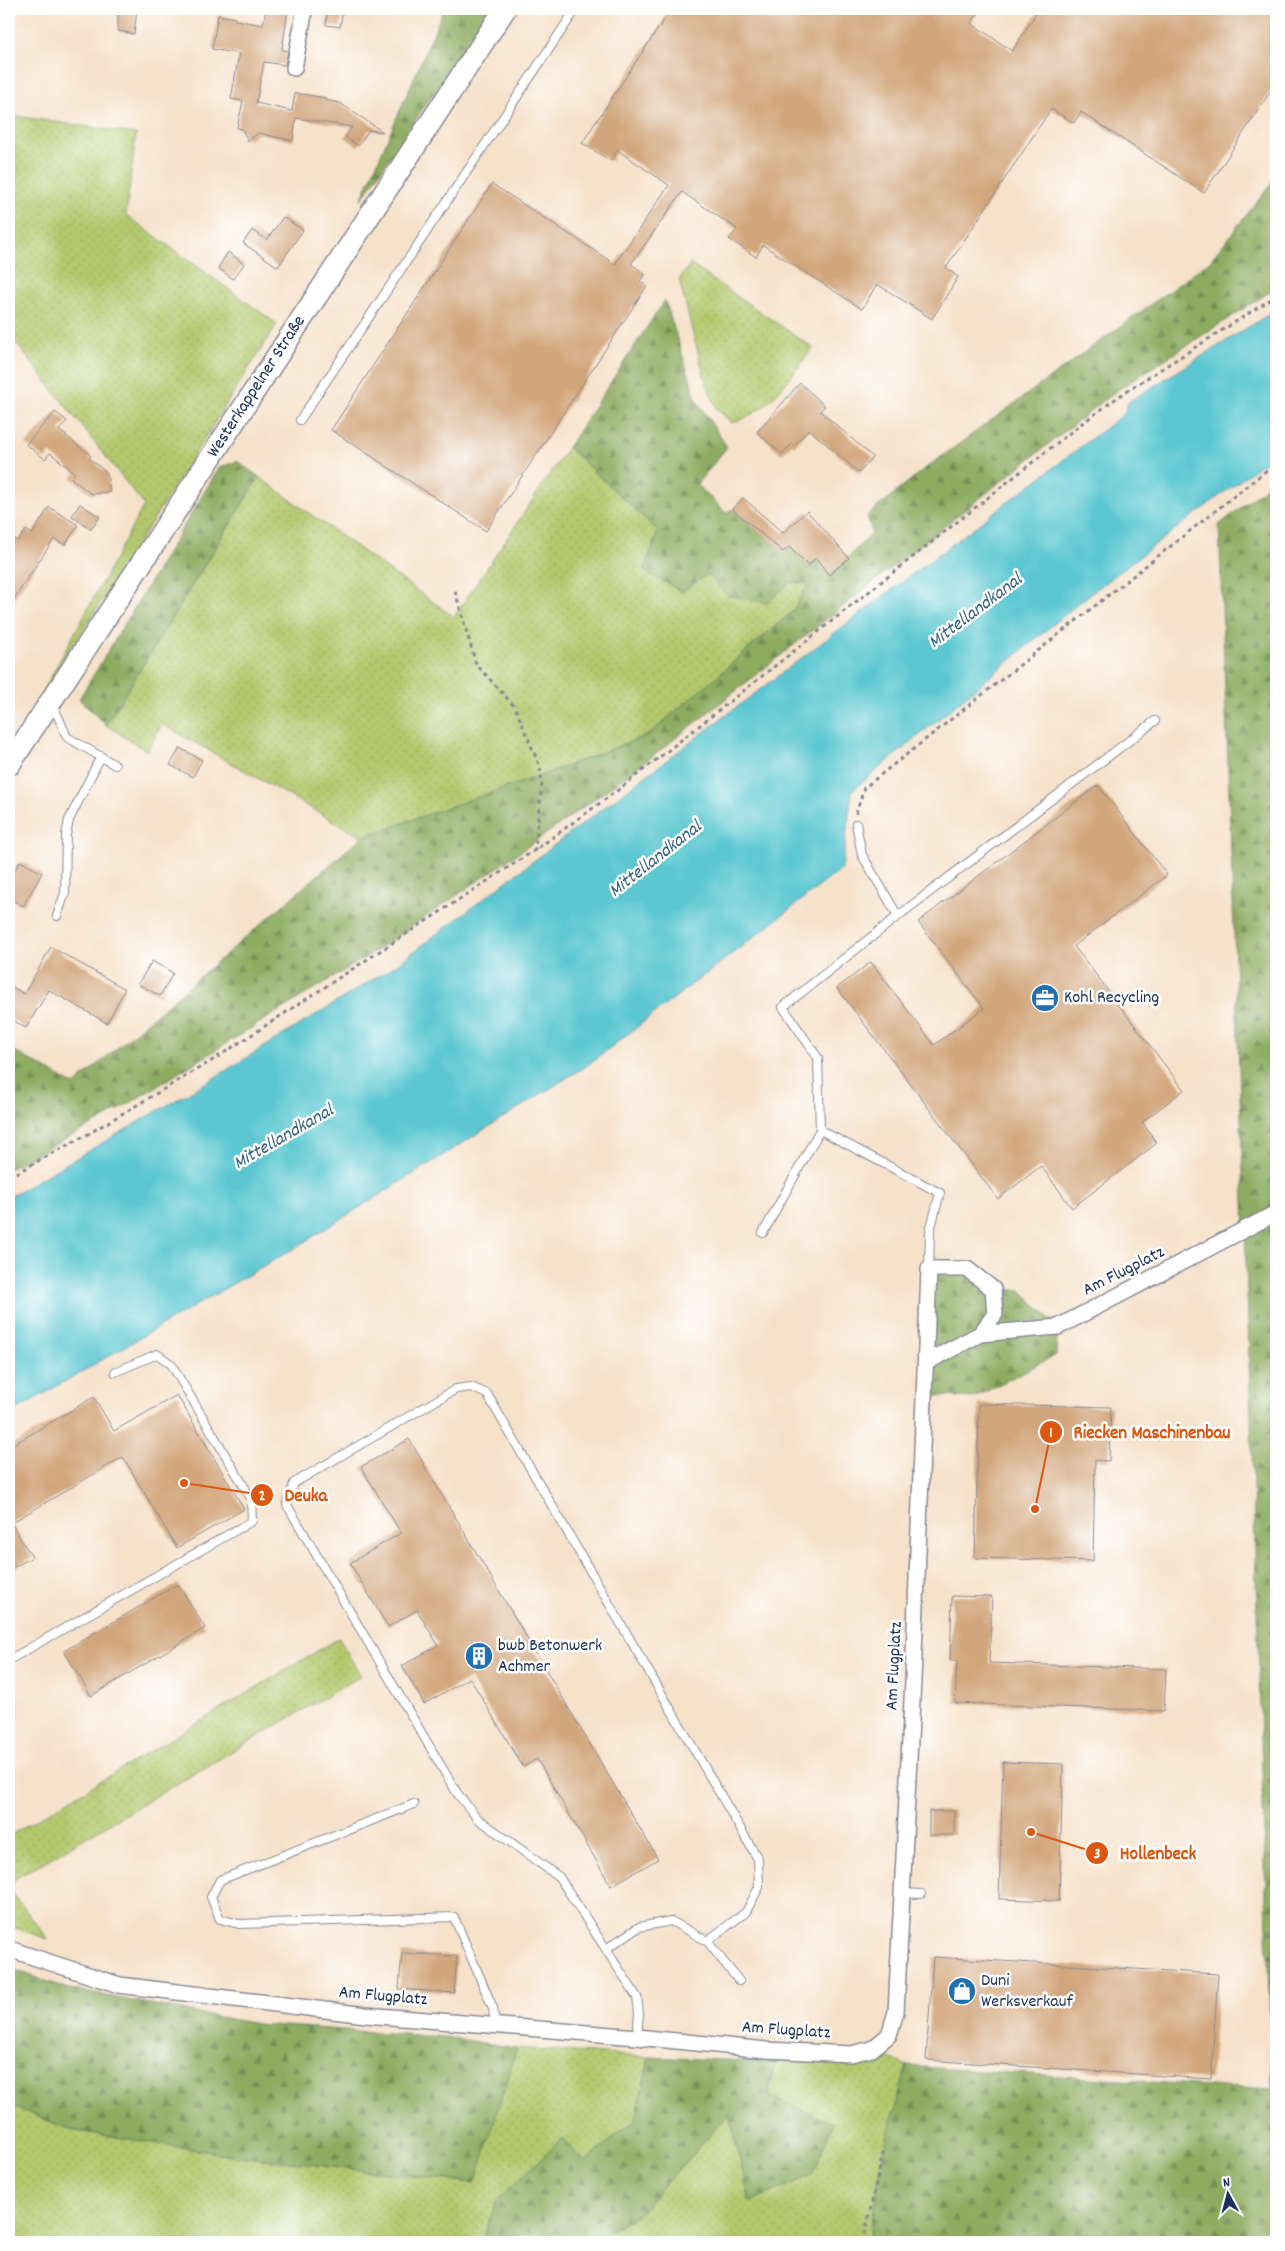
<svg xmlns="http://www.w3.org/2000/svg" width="1285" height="2251" viewBox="0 0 1285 2251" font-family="Dekko,sans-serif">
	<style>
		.grass { fill: url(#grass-dots); stroke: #667c65 }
		.forest { fill: url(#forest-firs); stroke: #546e5f }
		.water { fill: #5bc7d1; stroke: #3b7b98 }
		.building { fill: #d2a67b }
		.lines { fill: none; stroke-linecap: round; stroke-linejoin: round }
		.lane-casing { stroke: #888894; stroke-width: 10 }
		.street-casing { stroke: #888894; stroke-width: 18 }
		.secondary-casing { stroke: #888894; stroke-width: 24 }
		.path { stroke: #888894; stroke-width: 3; stroke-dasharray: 4 4; stroke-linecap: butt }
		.lane { stroke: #fff; stroke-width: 8 }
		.street { stroke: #fff; stroke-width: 15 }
		.secondary { stroke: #fff; stroke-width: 21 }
		.labels { text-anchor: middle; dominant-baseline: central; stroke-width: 5; stroke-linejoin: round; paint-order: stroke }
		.street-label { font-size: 18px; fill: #1b2f5e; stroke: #fff }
		.poi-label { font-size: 18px; fill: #1b2f5e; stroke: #fff; text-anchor: start }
		.water-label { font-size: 19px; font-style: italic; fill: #2e5d80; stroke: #fff }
		.leader { fill: none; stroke: #de5710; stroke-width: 2 }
		.callout-dot { fill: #de5710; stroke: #fff; stroke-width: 2 }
		.mark-label { font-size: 15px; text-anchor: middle; font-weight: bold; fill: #fff }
		.callout-label { font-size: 19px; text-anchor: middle; font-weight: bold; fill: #de5710; stroke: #fff; stroke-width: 5; stroke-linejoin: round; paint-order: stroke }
	</style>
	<defs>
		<pattern id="grass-dots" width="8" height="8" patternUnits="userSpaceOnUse" patternTransform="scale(1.25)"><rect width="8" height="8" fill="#b2c86c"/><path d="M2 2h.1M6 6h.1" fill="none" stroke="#98ac60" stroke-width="1.8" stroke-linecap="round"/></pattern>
		<pattern id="forest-firs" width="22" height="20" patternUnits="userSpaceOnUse" patternTransform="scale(1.25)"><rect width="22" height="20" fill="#8dac60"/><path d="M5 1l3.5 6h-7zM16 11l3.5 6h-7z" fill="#728c52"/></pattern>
	</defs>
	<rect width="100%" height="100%" fill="#fff"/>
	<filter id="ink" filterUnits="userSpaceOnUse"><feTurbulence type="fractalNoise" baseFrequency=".02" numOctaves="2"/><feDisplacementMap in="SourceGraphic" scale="10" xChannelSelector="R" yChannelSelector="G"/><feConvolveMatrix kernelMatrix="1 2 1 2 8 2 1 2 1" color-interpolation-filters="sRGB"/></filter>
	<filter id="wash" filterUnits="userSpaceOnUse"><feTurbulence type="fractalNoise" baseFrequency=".0096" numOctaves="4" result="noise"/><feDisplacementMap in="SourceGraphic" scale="20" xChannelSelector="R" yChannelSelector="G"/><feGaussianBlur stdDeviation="1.12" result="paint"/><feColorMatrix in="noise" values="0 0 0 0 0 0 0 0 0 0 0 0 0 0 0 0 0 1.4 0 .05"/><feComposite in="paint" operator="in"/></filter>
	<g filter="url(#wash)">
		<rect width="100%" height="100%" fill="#f6e1c9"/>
		<g class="grass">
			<polygon points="9,115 136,134 126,215 277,324 34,708 144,505 9,334"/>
			<path d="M 690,264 L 813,348 C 789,378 770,412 732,423 L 717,409 L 705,379 L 679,280 Z"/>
			<polygon points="568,447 658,531 644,571 708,574 728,596 790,582 809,584 793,611 648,735 548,773 362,837 162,724 147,751 106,725 259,477 454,617"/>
			<polygon points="339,1638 361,1676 13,1880 11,1891 48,1939 9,1926 9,1836"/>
			<polygon points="517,2048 649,2057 636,2119 585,2162 563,2138 496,2202 482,2242 9,2242 9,2105 71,2130 238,2156 474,2183"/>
			<polygon points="890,2058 907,2066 884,2149 868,2242 591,2242 638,2214 729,2114 750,2202 775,2062"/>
		</g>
		<g class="forest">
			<polygon points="444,9 491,9 361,200"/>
			<polygon points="1276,178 1276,288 1122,387 1098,405 657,753 559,825 379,949 109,1116 9,1169 9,1048 74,1085 362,837 548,773 648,735 793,611 808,584 790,582 767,603 728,596 708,574 682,592 644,571 658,531 568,447 665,300 697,401 727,447 697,484 726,513 732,509 783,552 789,547 816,558 830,575 872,533 867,516 919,473 1209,262"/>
			<polygon points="237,461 259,477 106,725 79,699 219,468"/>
			<polygon points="1276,479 1276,2242 868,2242 884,2149 907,2066 1272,2090 1245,1230 1219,525"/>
			<polygon points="929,1269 967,1269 993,1289 1021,1290 1058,1327 1056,1355 973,1398 926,1395"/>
			<polygon points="9,1968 69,1989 257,2024 445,2037 517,2048 475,2183 238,2156 71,2130 9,2105"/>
			<polygon points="649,2057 775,2062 768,2095 833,2124 812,2175 750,2202 729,2114 638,2214 591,2242 482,2242 496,2202 563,2138 585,2162 636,2119"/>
		</g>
		<polygon class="water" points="1276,310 1276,453 1085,598 852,791 842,869 589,1064 298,1246 9,1414 9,1197 209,1081 396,965 1124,414 1128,402"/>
		<g id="blocks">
			<g class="building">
				<polygon points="118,9 137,9 134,34 118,31"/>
				<polygon points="266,9 288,9 282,50 288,51 285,65 264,62 256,103 292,111 295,93 326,98 325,100 340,103 383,132 369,130 358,146 345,137 352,127 296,118 293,141 258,133 248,141 242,129 237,128 243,101 231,99 239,54 212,49 218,15 235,18 235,20 263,25"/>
				<polygon points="328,9 343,9 340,27 326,25"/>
				<polygon points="671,9 981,9 971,23 1012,51 1039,9 1276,9 1276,83 1204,193 1081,112 1074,123 1051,109 946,268 958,277 932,319 877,284 862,309 763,245 756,257 729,239 737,229 682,192 631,264 645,274 640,281 647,286 486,531 331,430 492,184 615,264 669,185 617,150 611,161 582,143"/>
				<polygon points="283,217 303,230 278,267 243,243 252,230 267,240"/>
				<polygon points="228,252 244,264 233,279 218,268"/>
				<polygon points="800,383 825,406 820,411 873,457 859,473 809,429 794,446 792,444 782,454 757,432"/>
				<polygon points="55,412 67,421 59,430 91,456 89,458 107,473 110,492 91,494 71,478 75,473 50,453 45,459 26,444"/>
				<polygon points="743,498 783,533 807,511 849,558 829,575 816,558 808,566 789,547 783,552 732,509"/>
				<polygon points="80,504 100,517 91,529 72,516"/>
				<polygon points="49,507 78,525 65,545 54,539 9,606 9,549 15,539 18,541 26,530 32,534"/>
				<polygon points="180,748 202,760 193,777 170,765"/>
				<polygon points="1098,785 1167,875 1074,946 1184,1090 1142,1122 1157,1143 1072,1208 1041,1166 998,1199 837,988 871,962 934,1045 984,1008 918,922"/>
				<polygon points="20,861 42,873 23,906 9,898 9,880"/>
				<polygon points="51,947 125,989 107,1023 49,990 26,1028 9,1018 9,985 24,994"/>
				<polygon points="152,961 173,973 160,996 138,984"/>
				<polygon points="177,1395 244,1509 177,1548 123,1457 11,1523 32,1557 9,1570 9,1447 94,1397 114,1431"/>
				<polygon points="979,1404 1111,1407 1109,1461 1095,1460 1093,1561 975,1558"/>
				<polygon points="409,1439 658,1859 611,1886 537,1759 523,1767 470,1678 424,1704 402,1666 438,1645 417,1610 388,1627 350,1563 401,1533 361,1467"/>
				<polygon points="178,1584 205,1628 91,1696 64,1651"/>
				<polygon points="952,1596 992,1597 989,1663 1166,1669 1164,1711 955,1703 957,1661 950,1661"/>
				<polygon points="1003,1762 1063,1764 1059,1901 999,1899"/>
				<rect x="929" y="1811" width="25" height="24"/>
				<polygon points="402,1953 457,1956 454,1993 399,1989"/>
				<polygon points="933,1957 1218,1974 1211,2079 926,2060"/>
			</g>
		</g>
	</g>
	<g filter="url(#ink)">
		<use href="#blocks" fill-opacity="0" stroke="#888894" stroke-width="1"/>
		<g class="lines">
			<defs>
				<g id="lane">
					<polyline points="300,420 576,9"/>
					<polyline points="53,705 67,737 115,765"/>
					<polyline points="856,824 862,855 898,916"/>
					<polyline points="57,916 65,893 66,835 69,820 101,756"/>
					<polyline points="820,1130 818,1058 783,1007 898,916 1155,721"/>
					<polyline points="763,1233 820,1130 940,1193 930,1231 929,1269"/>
					<polyline points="9,1660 252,1521 251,1498 171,1364 157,1354 115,1372"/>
					<polyline points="414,1804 220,1880 211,1897 220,1919 239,1924 454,1917 493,2008 495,2026"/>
					<polyline points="902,1893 921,1894"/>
					<polyline points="606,1949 639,1927 671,1921 707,1941 739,1981"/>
					<polyline points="637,2037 639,2013 637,1997 559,1877 477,1818 457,1793 287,1505 294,1483 456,1389 471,1387 487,1394 758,1859 759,1887 746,1912 707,1941"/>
				</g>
				<g id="street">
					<polyline points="294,68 305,9"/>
					<polyline points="927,1362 980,1334"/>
					<polyline points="9,1949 119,1985 366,2015 637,2037 766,2050 851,2054 872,2049 889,2035 896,2012 913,1681 929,1269 967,1269 993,1289 995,1314 980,1334 1058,1327 1276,1213"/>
				</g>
				<polyline id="secondary" points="9,765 505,9"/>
			</defs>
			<use href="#lane" class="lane-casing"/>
			<use href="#street" class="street-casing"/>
			<use href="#secondary" class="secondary-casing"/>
			<g class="path">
				<polyline points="455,591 476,664 515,707 540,767 542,783 535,850"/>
				<polyline points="856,814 864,788 1276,463"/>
				<polyline points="9,1177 88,1134 213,1060 535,850 618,790 1081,424 1125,392 1276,296"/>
				<polyline points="863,2242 884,2149"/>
			</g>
			<use href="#lane" class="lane"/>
			<use href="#street" class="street"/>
			<use href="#secondary" class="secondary"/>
		</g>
	</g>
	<defs>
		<symbol id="office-disc" viewBox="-11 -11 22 22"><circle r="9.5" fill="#1f6fb2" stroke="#fff"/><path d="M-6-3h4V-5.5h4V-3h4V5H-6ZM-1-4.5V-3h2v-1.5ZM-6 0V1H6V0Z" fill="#fff"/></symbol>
		<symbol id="building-disc" viewBox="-11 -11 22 22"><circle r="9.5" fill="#1f6fb2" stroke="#fff"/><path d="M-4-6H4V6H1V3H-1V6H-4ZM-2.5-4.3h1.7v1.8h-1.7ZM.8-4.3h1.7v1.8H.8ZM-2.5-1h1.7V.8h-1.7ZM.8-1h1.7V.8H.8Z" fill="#fff"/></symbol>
		<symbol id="shop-disc" viewBox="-11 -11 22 22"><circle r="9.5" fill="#1f6fb2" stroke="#fff"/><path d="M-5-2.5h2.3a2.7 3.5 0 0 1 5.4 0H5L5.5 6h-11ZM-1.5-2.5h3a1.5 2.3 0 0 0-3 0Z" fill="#fff"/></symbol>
	</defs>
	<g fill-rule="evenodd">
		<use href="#office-disc" x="1029" y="982" width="32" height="32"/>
		<use href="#building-disc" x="463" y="1640" width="32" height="32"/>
		<use href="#shop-disc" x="946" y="1975" width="32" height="32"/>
	</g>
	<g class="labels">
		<g class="street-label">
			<text transform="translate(257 387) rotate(-57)">Westerkappelner Straße</text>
			<text transform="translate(1124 1272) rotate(-27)">Am Flugplatz</text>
			<text transform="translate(895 1666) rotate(-87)">Am Flugplatz</text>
			<text transform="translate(383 1997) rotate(5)">Am Flugplatz</text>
			<text transform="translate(786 2031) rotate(4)">Am Flugplatz</text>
		</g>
		<g class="poi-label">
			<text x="1064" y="998">Kohl Recycling</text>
			<text x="498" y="1646">bwb Betonwerk<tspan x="498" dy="21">Achmer</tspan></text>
			<text x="981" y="1981">Duni<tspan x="981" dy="21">Werksverkauf</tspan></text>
		</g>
		<g class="water-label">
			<text transform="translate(976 612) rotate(-37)">Mittellandkanal</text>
			<text transform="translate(656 860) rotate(-38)">Mittellandkanal</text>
			<text transform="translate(284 1138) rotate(-30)">Mittellandkanal</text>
		</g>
	</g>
	<path class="leader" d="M1035 1509L1051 1432M184 1483L262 1495M1031 1832L1097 1853"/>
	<g class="callout-dot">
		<circle cx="1035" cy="1509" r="5"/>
		<circle cx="184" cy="1483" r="5"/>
		<circle cx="1031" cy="1832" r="5"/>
		<circle cx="1051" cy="1432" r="12"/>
		<circle cx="262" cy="1495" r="12"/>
		<circle cx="1097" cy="1853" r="12"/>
	</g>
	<g class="mark-label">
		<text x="1051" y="1437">1</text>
		<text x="262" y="1500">2</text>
		<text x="1097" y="1858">3</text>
	</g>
	<g class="callout-label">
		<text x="1152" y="1438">Riecken Maschinenbau</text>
		<text x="306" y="1501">Deuka</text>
		<text x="1158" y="1859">Hollenbeck</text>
	</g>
	<rect width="1285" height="2251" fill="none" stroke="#fff" stroke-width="30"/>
	<g transform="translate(1228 2194) rotate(353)" stroke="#ffffff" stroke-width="4" paint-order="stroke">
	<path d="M0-4L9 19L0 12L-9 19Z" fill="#1b2f5e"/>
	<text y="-8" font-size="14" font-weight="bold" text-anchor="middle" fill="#1b2f5e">N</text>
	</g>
</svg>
